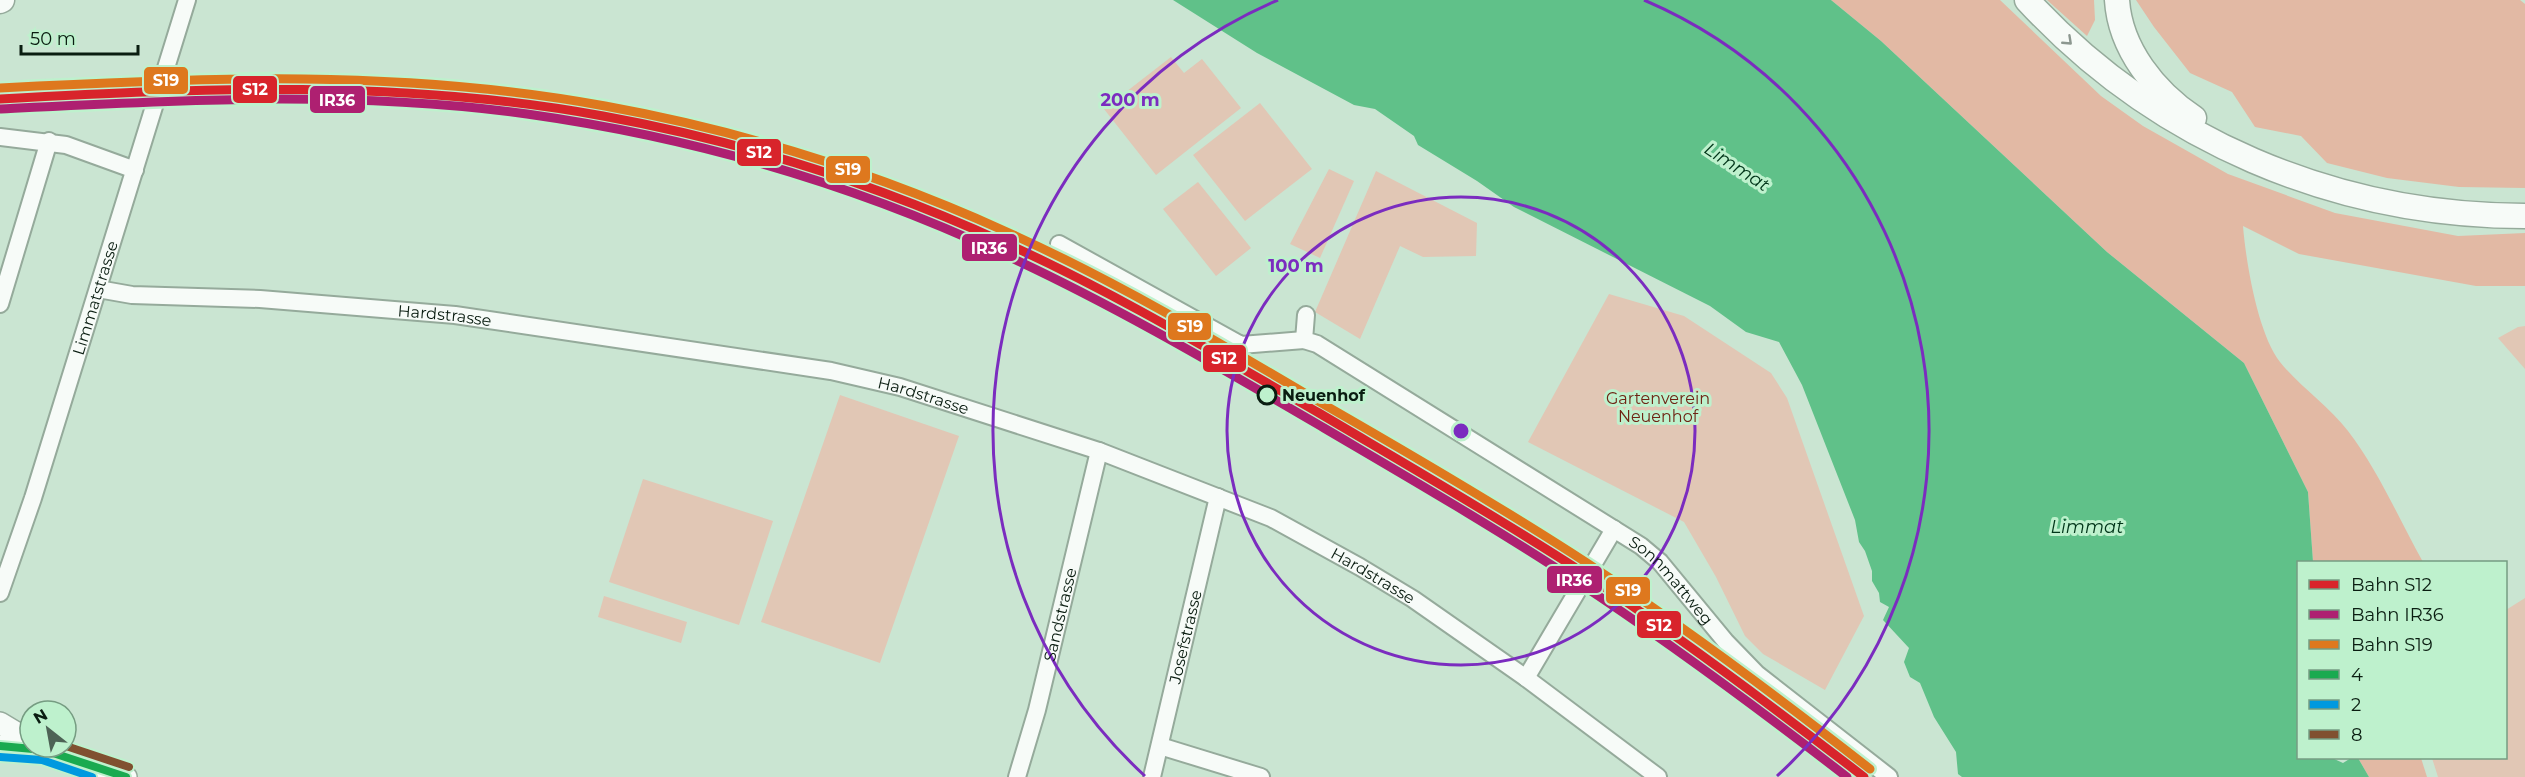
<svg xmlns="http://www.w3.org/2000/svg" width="2525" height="777" viewBox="0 0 2525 777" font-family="Montserrat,sans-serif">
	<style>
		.green { fill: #e1c7b5 }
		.forest { fill: #e2b9a4 }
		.water { fill: #60c189 }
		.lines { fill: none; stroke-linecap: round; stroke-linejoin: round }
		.minor-casing { stroke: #95aa9b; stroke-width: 20 }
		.major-casing { stroke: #95aa9b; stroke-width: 24 }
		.highway-casing { stroke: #95aa9b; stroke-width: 27 }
		.minor { stroke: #f7fbf8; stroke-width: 16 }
		.major { stroke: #f7fbf8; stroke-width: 21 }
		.highway { stroke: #f7fbf8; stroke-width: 24 }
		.bus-1-casing { stroke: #bef1cd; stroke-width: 12 }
		.bus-2-casing { stroke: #bef1cd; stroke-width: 12 }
		.bus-3-casing { stroke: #bef1cd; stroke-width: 12 }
		.bus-1 { stroke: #1aaa50; stroke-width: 8 }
		.bus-2 { stroke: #0099df; stroke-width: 8 }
		.bus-3 { stroke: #805030; stroke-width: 8 }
		.rail-1-casing { stroke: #bef1cd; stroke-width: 14 }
		.rail-2-casing { stroke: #bef1cd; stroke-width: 14 }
		.rail-3-casing { stroke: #bef1cd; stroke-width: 14 }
		.rail-1 { stroke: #d8242b; stroke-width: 9 }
		.rail-2 { stroke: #ae2071; stroke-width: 9 }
		.rail-3 { stroke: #de781e; stroke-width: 9 }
		.oneway { stroke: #8c9790 }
		.ring { fill: none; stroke: #7b2cbf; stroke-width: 3 }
		.stop-dot { fill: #bef1cd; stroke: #0a1d11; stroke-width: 3 }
		.labels { text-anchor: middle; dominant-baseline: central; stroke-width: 6; stroke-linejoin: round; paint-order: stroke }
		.street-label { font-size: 16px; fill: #0a1d11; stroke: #bef1cd }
		.stop-label { font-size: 16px; font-weight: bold; fill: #0a1d11; stroke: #bef1cd; text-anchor: start }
		.park-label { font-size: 16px; fill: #6e2313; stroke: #bef1cd }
		.water-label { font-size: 18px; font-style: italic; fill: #013519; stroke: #bef1cd }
		.centre { fill: #7b2cbf; stroke: #bef1cd; stroke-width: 3 }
		.ring-label { font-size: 18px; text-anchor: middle; font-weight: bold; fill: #7b2cbf; stroke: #bef1cd; stroke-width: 6; stroke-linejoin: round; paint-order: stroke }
		.line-badge { stroke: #bef1cd; stroke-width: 2 }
		.badge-label { font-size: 16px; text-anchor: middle; font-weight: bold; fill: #fff }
	</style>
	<rect width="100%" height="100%" fill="#cae5d2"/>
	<g class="green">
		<polygon points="1171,57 1184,73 1202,59 1241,108 1156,175 1104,109"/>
		<polygon points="1260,103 1312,169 1245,221 1193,155"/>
		<polygon points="1329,169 1354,181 1320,258 1290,244"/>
		<polygon points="1376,171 1477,223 1476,256 1423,257 1400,246 1360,339 1315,312"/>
		<polygon points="1198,182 1251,248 1216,276 1163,209"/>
		<polygon points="1609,294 1684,316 1771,373 1787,398 1864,616 1825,690 1763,654 1745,636 1716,577 1684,522 1528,442"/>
		<polygon points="2525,326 2525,369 2498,338 2518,327"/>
		<polygon points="840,395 959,436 880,663 761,622"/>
		<polygon points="643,479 773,521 739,625 609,582"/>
		<polygon points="604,596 687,622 681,643 598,617"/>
		<polygon points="2525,598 2525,777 2438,777 2432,758 2506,758 2506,610"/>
	</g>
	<g class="forest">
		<path d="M 1831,0 L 2000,0 L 2101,96 L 2143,126 L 2228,174 L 2335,213 L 2458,236 L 2525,233 L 2525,286 L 2476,286 L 2299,254 L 2243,226 C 2246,263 2258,334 2280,362 C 2300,387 2328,405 2348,431 C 2377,468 2400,521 2423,562 L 2313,562 L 2308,492 L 2244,363 L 2107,252 L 1881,41 Z"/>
		<polygon points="2047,0 2094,0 2095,20 2087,36"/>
		<polygon points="2136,0 2520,0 2525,4 2525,188 2459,187 2387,178 2327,163 2301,136 2255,127 2232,92 2190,73 2154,27"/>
		<polygon points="2358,758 2421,758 2427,777 2369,777"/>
	</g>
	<polygon class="water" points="1173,0 1831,0 1881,41 2107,252 2244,363 2308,492 2313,562 2298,562 2298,758 2332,758 2343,763 2351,758 2358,758 2369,777 1962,777 1958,774 1956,752 1934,717 1920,683 1910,677 1904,662 1909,648 1883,620 1889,607 1880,602 1879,593 1872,581 1872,571 1865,551 1859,542 1855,520 1802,385 1779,342 1746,332 1710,306 1514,207 1477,181 1418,145 1414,136 1375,109 1354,105 1257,53"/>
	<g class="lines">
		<defs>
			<g id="minor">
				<polyline points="0,137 66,145 135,170"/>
				<polyline points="1059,244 1241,345 1304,340"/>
				<path id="s1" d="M 98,289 L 132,295 L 260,299 L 455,315 L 831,371 L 900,387 L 1099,451 L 1271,518 L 1360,567 L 1413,599 L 1526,678 L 1658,777"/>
				<polyline points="0,304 49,141"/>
				<path id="s2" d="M 1306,315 L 1304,340 L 1317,344 L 1641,546 L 1660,562 L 1726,642 L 1757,674 L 1889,777"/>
				<path id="s3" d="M 0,593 L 33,498 L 187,0"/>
				<polyline points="1526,678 1614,529"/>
				<polyline points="1160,746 1261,777"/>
				<path id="s4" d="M 1017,777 L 1037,710 L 1099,451"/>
				<path id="s5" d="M 1152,777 L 1218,497"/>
			</g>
			<g id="major">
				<polyline points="0,723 30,741"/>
				<polyline points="0,746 32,750 44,750"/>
				<polyline points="40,747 126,777"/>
			</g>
			<g id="highway">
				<path d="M 2027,0 C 2156,140 2335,216 2525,216"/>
				<path d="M 2117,0 C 2120,49 2155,92 2194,118"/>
				<polyline points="0,1 2,0"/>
			</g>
		</defs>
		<use href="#minor" class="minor-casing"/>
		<use href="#major" class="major-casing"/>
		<use href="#highway" class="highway-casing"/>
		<use href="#minor" class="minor"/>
		<use href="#major" class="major"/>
		<use href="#highway" class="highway"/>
		<defs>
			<polyline id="bus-1" points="0,746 44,750 126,777"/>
			<polyline id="bus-2" points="0,757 42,760 92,777"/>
			<polyline id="bus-3" points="66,746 129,767"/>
		</defs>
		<use href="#bus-1" class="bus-1-casing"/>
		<use href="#bus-2" class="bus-2-casing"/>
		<use href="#bus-3" class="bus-3-casing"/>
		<use href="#bus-1" class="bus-1"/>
		<use href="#bus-2" class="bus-2"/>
		<use href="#bus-3" class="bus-3"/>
		<defs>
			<path id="rail-1" d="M 0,99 C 202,88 403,79 603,116 C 741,141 876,184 1003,242 C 1112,291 1215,353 1319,413 C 1407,465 1496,516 1582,572 C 1679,636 1772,706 1864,777"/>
			<path id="rail-2" d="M 1,109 C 176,100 353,90 527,114 C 691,137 853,184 1003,254 C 1114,305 1219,367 1324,428 C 1409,478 1494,527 1576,581 C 1669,642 1759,709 1847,777"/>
			<path id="rail-3" d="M 0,88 C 202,77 405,69 605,106 C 743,131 879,174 1007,232 C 1116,281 1220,343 1323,404 C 1412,455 1501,507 1587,563 C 1685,627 1778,697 1870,769"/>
		</defs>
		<use href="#rail-1" class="rail-1-casing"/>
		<use href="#rail-2" class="rail-2-casing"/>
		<use href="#rail-3" class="rail-3-casing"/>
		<use href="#rail-1" class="rail-1"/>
		<use href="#rail-2" class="rail-2"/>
		<use href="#rail-3" class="rail-3"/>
	</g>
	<defs><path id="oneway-chevron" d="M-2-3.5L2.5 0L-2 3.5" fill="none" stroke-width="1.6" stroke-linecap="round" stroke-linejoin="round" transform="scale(1.5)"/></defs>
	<use class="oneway" href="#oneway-chevron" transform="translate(2068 41) rotate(43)"/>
	<g class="ring">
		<circle cx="1461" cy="431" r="234"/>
		<path d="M1145 776A468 468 0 0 1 1278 0M1644 0A468 468 0 0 1 1777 776"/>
	</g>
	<circle class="stop-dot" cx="1267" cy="395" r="9"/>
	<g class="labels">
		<g class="street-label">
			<text stroke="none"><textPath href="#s3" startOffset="310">Limmatstrasse</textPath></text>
			<text stroke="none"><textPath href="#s1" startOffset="348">Hardstrasse</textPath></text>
			<text stroke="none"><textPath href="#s1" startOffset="834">Hardstrasse</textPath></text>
			<text stroke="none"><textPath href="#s1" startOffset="1320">Hardstrasse</textPath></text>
			<text stroke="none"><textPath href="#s2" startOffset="466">Sonnmattweg</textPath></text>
			<text stroke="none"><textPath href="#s4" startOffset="168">Sandstrasse</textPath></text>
			<text stroke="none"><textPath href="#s5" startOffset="144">Josefstrasse</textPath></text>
		</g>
		<g class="stop-label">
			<text x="1282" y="395">Neuenhof</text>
		</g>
		<g class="park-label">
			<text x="1658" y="398">Gartenverein<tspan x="1658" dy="18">Neuenhof</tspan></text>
		</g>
		<g class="water-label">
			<text transform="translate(1737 167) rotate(33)">Limmat</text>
			<text x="2087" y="527">Limmat</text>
		</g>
	</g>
	<circle cx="1461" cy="431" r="9" class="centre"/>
	<g class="ring-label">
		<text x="1130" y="106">200 m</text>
		<text x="1296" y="272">100 m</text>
	</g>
	<g class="line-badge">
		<rect x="143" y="66" width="46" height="29" rx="6" fill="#de781e"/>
		<rect x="232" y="75" width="46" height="29" rx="6" fill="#d8242b"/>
		<rect x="309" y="85" width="57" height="29" rx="6" fill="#ae2071"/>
		<rect x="736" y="138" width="46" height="29" rx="6" fill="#d8242b"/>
		<rect x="825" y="155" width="46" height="29" rx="6" fill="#de781e"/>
		<rect x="961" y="233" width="57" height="29" rx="6" fill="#ae2071"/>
		<rect x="1167" y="312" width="45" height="29" rx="6" fill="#de781e"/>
		<rect x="1202" y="344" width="45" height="29" rx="6" fill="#d8242b"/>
		<rect x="1546" y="565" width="57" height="29" rx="6" fill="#ae2071"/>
		<rect x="1605" y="576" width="46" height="29" rx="6" fill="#de781e"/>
		<rect x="1636" y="610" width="46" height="29" rx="6" fill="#d8242b"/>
	</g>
	<g class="badge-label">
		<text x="166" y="86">S19</text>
		<text x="255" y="95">S12</text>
		<text x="337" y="106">IR36</text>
		<text x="759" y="158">S12</text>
		<text x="848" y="175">S19</text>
		<text x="989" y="254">IR36</text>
		<text x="1190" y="332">S19</text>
		<text x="1224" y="364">S12</text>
		<text x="1574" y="586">IR36</text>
		<text x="1628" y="596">S19</text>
		<text x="1659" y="631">S12</text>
	</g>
	<rect x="2297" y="561" width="210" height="198" fill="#bef1cd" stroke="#769c82" stroke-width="1.5"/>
	<rect x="2309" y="580" width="30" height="9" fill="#d8242b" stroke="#769c82" stroke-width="1.5"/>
	<text x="2351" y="591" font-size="18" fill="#0a1d11">Bahn S12</text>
	<rect x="2309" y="610" width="30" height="9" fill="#ae2071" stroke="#769c82" stroke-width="1.5"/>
	<text x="2351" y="621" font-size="18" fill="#0a1d11">Bahn IR36</text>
	<rect x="2309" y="640" width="30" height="9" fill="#de781e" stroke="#769c82" stroke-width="1.5"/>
	<text x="2351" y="651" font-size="18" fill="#0a1d11">Bahn S19</text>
	<rect x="2309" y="670" width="30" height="9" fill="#1aaa50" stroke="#769c82" stroke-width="1.5"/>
	<text x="2351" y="681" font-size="18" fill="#0a1d11">4</text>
	<rect x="2309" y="700" width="30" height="9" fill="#0099df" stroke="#769c82" stroke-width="1.5"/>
	<text x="2351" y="711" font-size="18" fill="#0a1d11">2</text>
	<rect x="2309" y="730" width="30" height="9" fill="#805030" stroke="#769c82" stroke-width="1.5"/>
	<text x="2351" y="741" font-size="18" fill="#0a1d11">8</text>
	<g transform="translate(48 729) rotate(329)"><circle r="28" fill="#bef1cd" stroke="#769c82" stroke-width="1.5"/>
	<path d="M0-4.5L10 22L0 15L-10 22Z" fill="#4d6355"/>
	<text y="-9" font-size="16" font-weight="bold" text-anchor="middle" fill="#0a1d11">N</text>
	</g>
	<path d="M21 45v9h117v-9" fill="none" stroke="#0a1d11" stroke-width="3"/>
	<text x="30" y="45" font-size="18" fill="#0a1d11" stroke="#bef1cd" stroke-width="4.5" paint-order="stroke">50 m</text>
</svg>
